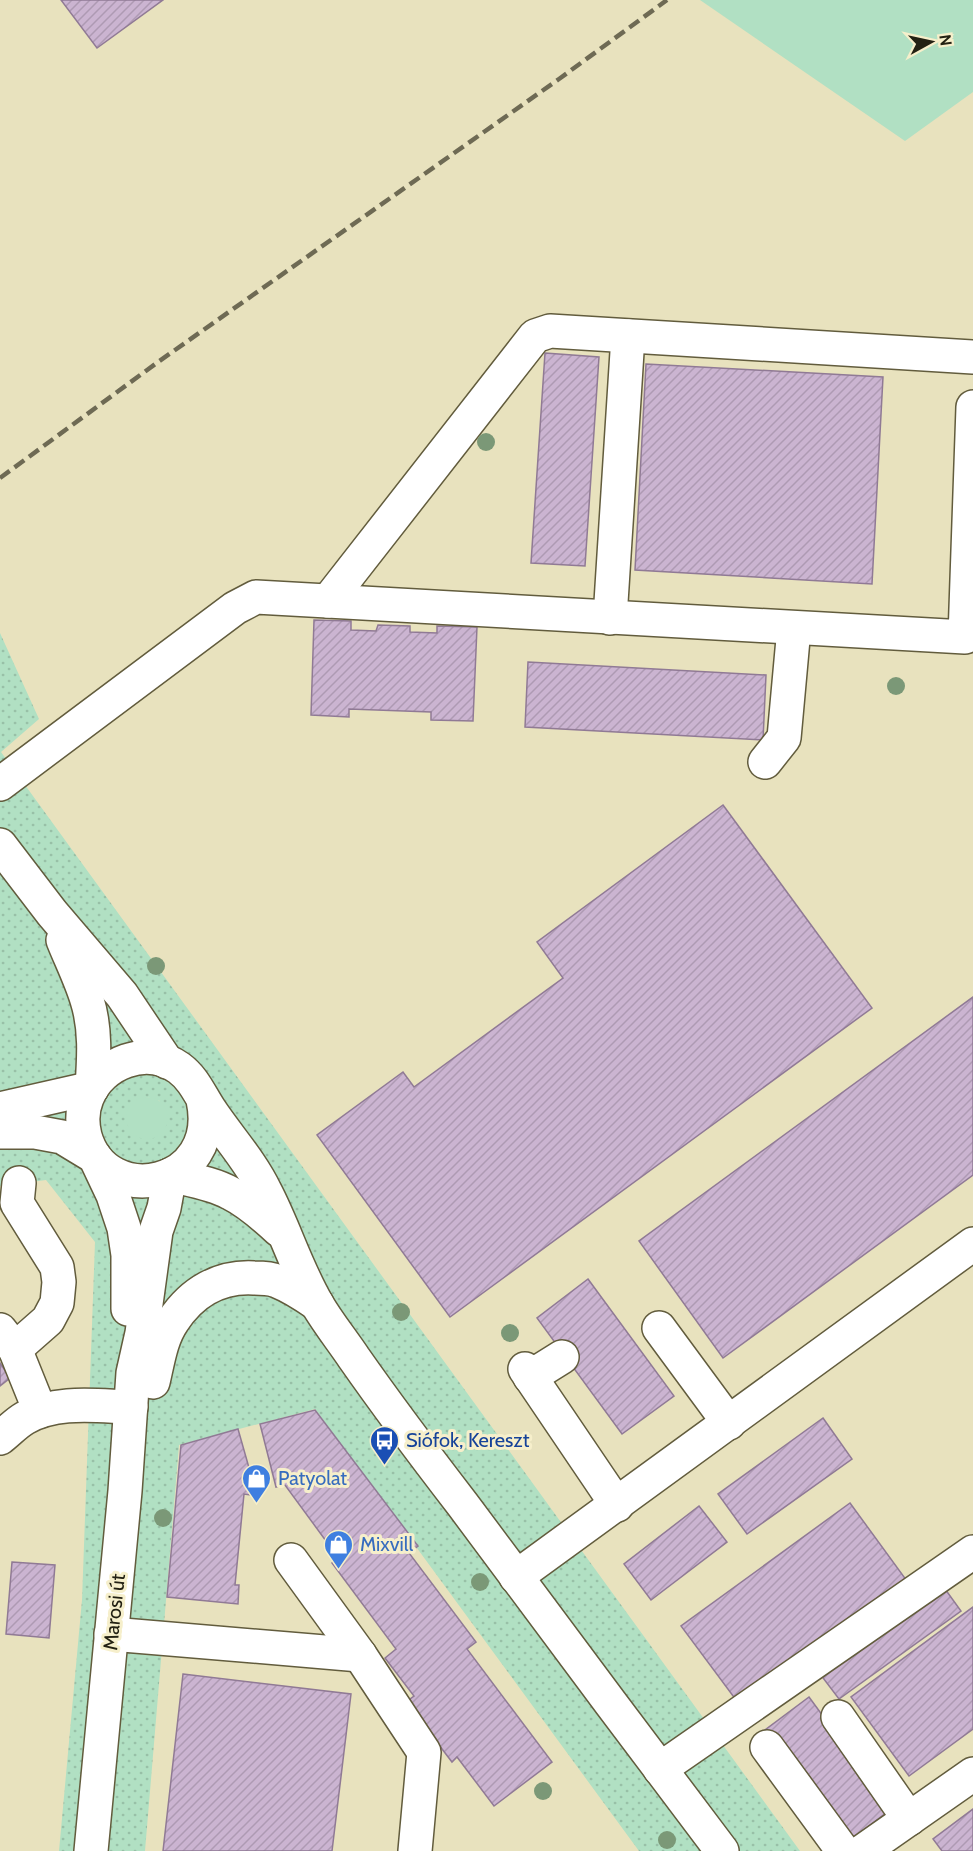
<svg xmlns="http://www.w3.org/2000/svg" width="973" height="1851" viewBox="0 0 973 1851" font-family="Cabin,sans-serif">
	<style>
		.grass { fill: url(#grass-dots); fill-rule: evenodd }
		.garden { fill: #b1e0c3 }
		.building { fill: url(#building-hatch); stroke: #907a95; stroke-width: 1.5 }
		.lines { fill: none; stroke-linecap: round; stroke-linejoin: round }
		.minor-casing { stroke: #625c3d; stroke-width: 36 }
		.minor { stroke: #fff; stroke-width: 33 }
		.rail { stroke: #6e6a54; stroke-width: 4.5; stroke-dasharray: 12 6; stroke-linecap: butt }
		.tree { fill: #7b9877 }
		.labels { text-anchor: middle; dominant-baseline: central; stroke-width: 6; stroke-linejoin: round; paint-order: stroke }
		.transit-label { font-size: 20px; fill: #164399; stroke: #f6efcb; text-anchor: start }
		.shop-label { font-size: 20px; fill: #366cbe; stroke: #f6efcb; text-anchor: start }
		.street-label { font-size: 20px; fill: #232113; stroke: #f6efcb }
	</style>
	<defs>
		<pattern id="grass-dots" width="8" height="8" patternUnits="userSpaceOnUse" patternTransform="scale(1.5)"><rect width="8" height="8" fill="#b1e0c3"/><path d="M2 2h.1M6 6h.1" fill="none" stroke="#98c0a7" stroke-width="1.8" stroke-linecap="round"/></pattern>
		<pattern id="building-hatch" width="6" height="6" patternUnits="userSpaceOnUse" patternTransform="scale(1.5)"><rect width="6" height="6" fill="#cbb4d1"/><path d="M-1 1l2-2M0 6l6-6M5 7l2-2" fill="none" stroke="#ae9ab3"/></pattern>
	</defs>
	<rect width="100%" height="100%" fill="#e8e2be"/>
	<path class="grass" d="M 0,633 L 39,719 L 1,752 L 800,1851 L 639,1851 L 315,1409 L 179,1445 L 145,1851 L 59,1851 L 82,1600 L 95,1242 L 46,1180 L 0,1186 ZM 147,1097 L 160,1101 L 133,1133 L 127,1121 Z"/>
	<g class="garden">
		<polygon points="700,0 973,0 973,92 905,141"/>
		<circle cx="147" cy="1118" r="21"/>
	</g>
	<g class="building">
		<polygon points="61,0 163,0 97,48"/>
		<polygon points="545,353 599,357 585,566 531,563"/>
		<polygon points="646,364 883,377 872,584 635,570"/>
		<polygon points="314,620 351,621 351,630 376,631 378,625 410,626 410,632 437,633 437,626 477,627 473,721 431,720 431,712 349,709 349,717 311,715"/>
		<polygon points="528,662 766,675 763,740 525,727"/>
		<polygon points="723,805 872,1008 450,1317 317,1135 403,1072 414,1087 563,978 537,942"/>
		<polygon points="973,997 973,1175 723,1358 639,1241"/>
		<polygon points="588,1279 674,1396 622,1434 537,1318"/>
		<polygon points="0,1363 10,1378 0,1386"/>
		<polygon points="315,1410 418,1546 409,1553 476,1642 467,1649 552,1762 494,1806 457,1757 452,1762 406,1702 414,1696 385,1658 396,1649 332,1563 337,1556 285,1485 276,1487 260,1424"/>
		<polygon points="823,1418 852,1459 747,1534 718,1494"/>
		<polygon points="238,1429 257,1496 244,1494 235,1585 239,1585 238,1604 167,1597 181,1445"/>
		<polygon points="850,1503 907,1581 739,1704 681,1626"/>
		<polygon points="699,1506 727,1542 651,1600 624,1564"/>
		<polygon points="12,1562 55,1565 49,1638 6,1634"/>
		<polygon points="940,1582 961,1611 839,1699 817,1670"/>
		<polygon points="973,1607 973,1729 909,1776 851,1697"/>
		<polygon points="183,1674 351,1694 332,1851 163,1851"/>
		<polygon points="809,1697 891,1809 848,1842 765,1730"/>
		<polygon points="973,1809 973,1851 942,1851 933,1839"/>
	</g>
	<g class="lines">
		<defs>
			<g id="minor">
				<polyline points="328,601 535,336 550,331 973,357"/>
				<polyline points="610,618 628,336"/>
				<polyline points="765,762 784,738 794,628"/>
				<polyline points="0,784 235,608 256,597 965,637 973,407"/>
				<polyline points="0,845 52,913 122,995 167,1062"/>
				<path d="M 63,940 C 71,960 81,980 87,1000 C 96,1028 94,1058 92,1088"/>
				<path d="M 203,1100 C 222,1187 106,1211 85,1136 C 82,1124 82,1110 87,1098 C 101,1062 147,1045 179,1068 C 194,1079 200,1095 210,1110 C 228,1137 251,1162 265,1191 C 284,1227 296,1268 317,1304 C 328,1323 342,1340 354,1358 C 389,1408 426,1457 463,1505 C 549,1621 635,1736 722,1851"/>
				<polyline points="0,1109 92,1088"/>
				<polyline points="0,1132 35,1132 62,1137 95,1157 113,1195 124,1228 128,1255 128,1309"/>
				<path d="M 170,1175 C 190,1180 212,1183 230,1193 C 248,1202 264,1216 279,1230"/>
				<polyline points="659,1328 729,1423"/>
				<polyline points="0,1330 15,1349 40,1411"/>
				<polyline points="15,1349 48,1320 57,1303 59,1282 57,1267 17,1203 19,1183"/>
				<polyline points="525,1369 617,1505"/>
				<polyline points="530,1377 562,1357"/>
				<path d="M 153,1382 C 158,1361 161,1338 173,1321 C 192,1292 220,1276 254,1278 C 262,1278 270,1278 277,1281 C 292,1287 304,1295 317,1304"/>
				<path d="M 0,1438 C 8,1432 16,1423 25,1418 C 57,1400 96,1406 131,1407"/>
				<polyline points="291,1560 360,1655 424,1752 415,1851"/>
				<polyline points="516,1577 973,1244"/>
				<polyline points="111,1634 360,1655"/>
				<polyline points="838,1717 909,1819"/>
				<polyline points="767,1747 843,1851"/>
				<polyline points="660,1769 973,1552"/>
				<polyline points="91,1851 125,1491 133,1373 142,1333 156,1231 164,1208 170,1175"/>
				<polyline points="863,1851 973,1774"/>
			</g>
		</defs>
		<use href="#minor" class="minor-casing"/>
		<use href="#minor" class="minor"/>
		<polyline class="rail" points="0,478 158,362 559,79 667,0"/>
	</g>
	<g class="tree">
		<circle cx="486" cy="442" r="9"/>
		<circle cx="896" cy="686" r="9"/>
		<circle cx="156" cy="966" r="9"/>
		<circle cx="401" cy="1312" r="9"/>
		<circle cx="510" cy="1333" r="9"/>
		<circle cx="163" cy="1518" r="9"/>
		<circle cx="480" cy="1582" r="9"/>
		<circle cx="543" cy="1791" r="9"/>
		<circle cx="667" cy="1840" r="9"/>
	</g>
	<defs>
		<symbol id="bus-pin" viewBox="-11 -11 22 30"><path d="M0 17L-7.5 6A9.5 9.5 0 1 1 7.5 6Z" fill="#1a4fb4" stroke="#f6efcb"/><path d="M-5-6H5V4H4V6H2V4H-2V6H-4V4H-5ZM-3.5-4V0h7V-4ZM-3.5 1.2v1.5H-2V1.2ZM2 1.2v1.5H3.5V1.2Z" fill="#fff"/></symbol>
		<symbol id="shop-pin" viewBox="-11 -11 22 30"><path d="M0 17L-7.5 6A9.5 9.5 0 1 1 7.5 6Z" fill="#3f7fe0" stroke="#f6efcb"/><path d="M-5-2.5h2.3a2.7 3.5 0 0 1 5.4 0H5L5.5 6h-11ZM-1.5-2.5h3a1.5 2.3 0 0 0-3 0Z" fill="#fff"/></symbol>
	</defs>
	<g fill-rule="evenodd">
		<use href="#bus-pin" x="368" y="1424" width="33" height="45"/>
		<use href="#shop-pin" x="240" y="1462" width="33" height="45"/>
		<use href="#shop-pin" x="322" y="1528" width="33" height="45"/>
	</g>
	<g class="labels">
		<g class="transit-label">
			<text x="406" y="1440">Siófok, Kereszt</text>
		</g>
		<g class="shop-label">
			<text x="278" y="1478">Patyolat</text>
			<text x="360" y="1544">Mixvill</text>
		</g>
		<g class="street-label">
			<text transform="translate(114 1612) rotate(-84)">Marosi út</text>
		</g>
	</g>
	<g transform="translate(931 42) rotate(82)" stroke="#f6efcb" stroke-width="4.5" paint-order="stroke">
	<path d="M0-4.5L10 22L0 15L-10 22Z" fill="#232113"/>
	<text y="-9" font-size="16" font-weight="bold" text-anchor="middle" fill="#232113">N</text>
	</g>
</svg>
